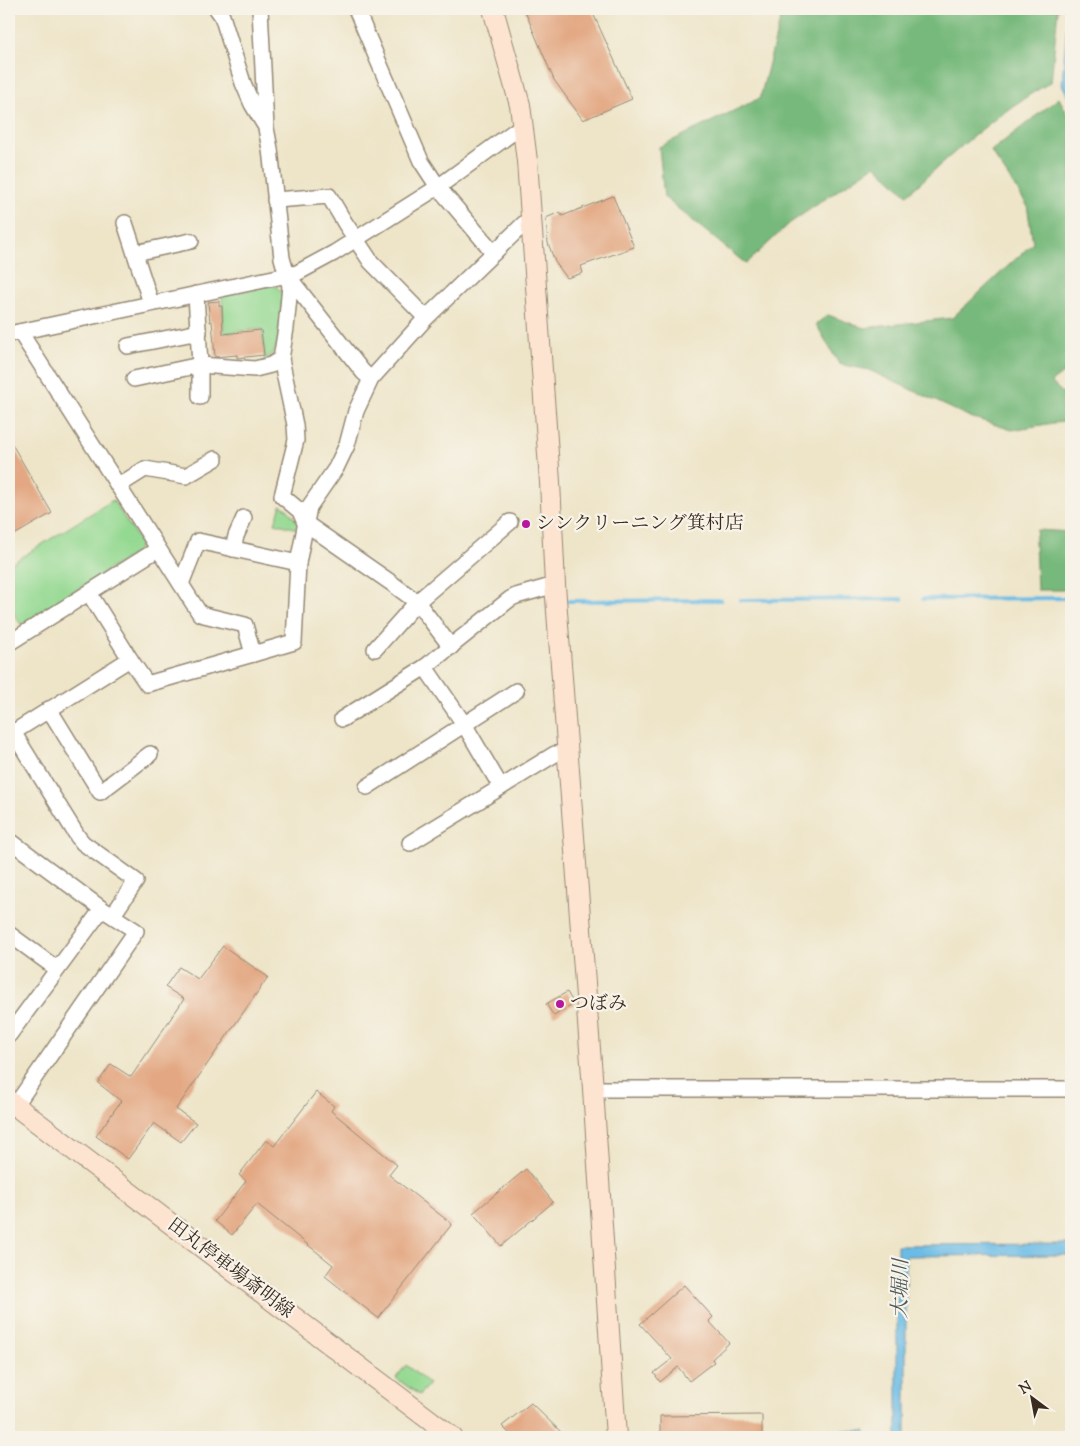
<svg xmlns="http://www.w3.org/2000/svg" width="1080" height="1446" viewBox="0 0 1080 1446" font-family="'Sorts Mill Goudy','Noto Serif JP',serif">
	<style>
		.green { fill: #94d992; stroke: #688258 }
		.forest { fill: #77b97c; stroke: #59724d }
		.water { fill: #6abce6; stroke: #527382 }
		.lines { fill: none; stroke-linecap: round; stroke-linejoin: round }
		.stream { stroke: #6abce6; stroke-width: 4 }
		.building { fill: #e3a883 }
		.street-casing { stroke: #948874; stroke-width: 18 }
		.secondary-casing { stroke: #948874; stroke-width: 22 }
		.street { stroke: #fff; stroke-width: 15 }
		.secondary { stroke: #fde4d1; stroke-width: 20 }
		.poi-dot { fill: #b5179e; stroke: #f7f3e8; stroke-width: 2 }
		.labels { text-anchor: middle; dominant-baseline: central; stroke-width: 4.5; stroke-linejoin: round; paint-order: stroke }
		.poi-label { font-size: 19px; fill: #3b2a1e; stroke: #f7f3e8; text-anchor: start }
		.street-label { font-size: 19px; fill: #3b2a1e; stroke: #f7f3e8 }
		.water-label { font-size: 20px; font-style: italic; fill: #49565a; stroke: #f7f3e8 }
	</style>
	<rect width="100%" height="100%" fill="#f7f3e8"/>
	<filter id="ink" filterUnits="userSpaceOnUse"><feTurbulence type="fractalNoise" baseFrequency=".02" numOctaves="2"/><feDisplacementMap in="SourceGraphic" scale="10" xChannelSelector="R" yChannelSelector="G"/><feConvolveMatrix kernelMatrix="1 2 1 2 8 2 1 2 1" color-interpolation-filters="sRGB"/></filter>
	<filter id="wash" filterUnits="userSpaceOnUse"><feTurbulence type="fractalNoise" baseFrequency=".0096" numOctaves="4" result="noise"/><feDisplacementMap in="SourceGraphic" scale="20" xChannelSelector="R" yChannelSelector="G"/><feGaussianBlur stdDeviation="1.12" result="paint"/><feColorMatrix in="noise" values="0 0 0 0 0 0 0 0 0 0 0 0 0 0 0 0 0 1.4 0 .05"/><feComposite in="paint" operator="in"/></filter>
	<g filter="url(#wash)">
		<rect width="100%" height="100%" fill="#eee5c9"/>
		<g class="green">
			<polygon points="274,284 283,294 278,342 274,352 265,360 262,329 224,333 222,296"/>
			<polygon points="113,500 140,542 138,551 21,625 9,606 9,565"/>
			<polygon points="281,505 287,509 299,524 297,529 275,523"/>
			<polygon points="406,1365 429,1384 419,1395 396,1378"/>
		</g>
		<g class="forest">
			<path d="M 783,9 L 1058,9 L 1051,82 C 997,112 952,154 907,195 L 875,165 L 790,223 L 746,264 L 664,197 L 659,147 L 760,98 Z"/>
			<polygon points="1059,98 1071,121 1071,367 1051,382 1071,401 1071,420 1012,430 970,417 869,370 839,364 816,324 828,315 864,328 952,318 1033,243 1027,205 991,151"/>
			<polygon points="1037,530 1071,532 1071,590 1037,590 1035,542"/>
		</g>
		<g class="water">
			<polygon points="1068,9 1071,9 1071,103 1062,84"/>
			<polygon points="1071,1244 1071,1255 906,1256 906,1437 897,1437 897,1245"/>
			<polygon points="842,1430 866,1431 866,1437 842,1437"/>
		</g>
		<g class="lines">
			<g class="stream">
				<polyline points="923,599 1071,598"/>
				<polyline points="741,600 902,599"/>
				<polyline points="568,601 721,600"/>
			</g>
		</g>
		<g id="blocks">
			<g class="building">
				<polygon points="524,9 591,9 632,99 583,120 554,80"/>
				<polygon points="613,196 634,247 581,266 583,273 567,278 555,262 548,243 546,218 560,212 562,216"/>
				<polygon points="219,301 219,306 222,306 223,334 261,330 264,355 237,358 237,355 215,357 212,321 210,322 208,302"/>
				<polygon points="9,439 52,513 9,538"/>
				<polygon points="223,946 268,977 176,1109 196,1123 181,1142 154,1123 128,1159 96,1136 121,1101 98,1083 111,1064 131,1077 184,999 165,987 179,967 198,979"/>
				<polygon points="567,992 574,1004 554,1016 546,1004"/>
				<polygon points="316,1092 334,1106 331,1111 397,1165 389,1175 452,1224 378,1318 325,1276 333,1265 257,1204 232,1235 215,1221 246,1181 239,1175 266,1140 274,1146"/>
				<polygon points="526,1169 553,1202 501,1246 473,1213"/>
				<polygon points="684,1285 713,1317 709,1321 729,1343 712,1359 714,1362 689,1381 678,1367 660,1382 654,1373 672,1359 640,1324"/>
				<polygon points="531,1403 566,1437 513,1437 502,1426"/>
				<polygon points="762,1415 762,1437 660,1437 660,1416"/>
			</g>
		</g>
	</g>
	<g filter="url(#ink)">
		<use href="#blocks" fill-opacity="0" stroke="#948874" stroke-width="1"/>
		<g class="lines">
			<defs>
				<g id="street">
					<polyline points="217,9 222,16 243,83 252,104 264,124"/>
					<polyline points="260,9 266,128 270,149 282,258 290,286 286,328 281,359 295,425 296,440 282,496 300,511 305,523 390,582 417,602 451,647"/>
					<polyline points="356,9 421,161 438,187 494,253"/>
					<polyline points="275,200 329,196 345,223 371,262 426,318"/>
					<polyline points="125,223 151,303"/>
					<polyline points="135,253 191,241"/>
					<polyline points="288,276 363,372 371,379"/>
					<polyline points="196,294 200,365 255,369 271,365 281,359"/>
					<polyline points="9,334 297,273 334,253 438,187 523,125"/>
					<polyline points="128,346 199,332"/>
					<polyline points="134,379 200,365 200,397"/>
					<polyline points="118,486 145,469 186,476 215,459"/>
					<polyline points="233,549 236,536 244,518"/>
					<polyline points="181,584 198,541 298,563"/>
					<polyline points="89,593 130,659"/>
					<polyline points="9,643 158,549"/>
					<polyline points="375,649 417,602 510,522"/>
					<polyline points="253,654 294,642 298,563 309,507 336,468 347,445 356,411 371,379 426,318 532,216"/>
					<polyline points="425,667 464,724 501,787"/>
					<polyline points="49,709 100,792 150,754"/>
					<polyline points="342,719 425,667 510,599 516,596 555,585"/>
					<polyline points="13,732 78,837 83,843 136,881 113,915"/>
					<polyline points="9,735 130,659 147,684 253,654 245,625 200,614 20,332"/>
					<polyline points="367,787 516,691"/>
					<polyline points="9,840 102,909 136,931 15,1106"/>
					<polyline points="410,843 555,754 568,753"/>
					<polyline points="9,934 57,969"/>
					<polyline points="9,1035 102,909"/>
					<polyline points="593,1089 1071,1089"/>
				</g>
				<g id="secondary">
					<polyline points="493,9 520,105 527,161 550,482 555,585 593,1089 616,1437"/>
					<polyline points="9,1101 452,1437"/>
				</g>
			</defs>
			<use href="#street" class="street-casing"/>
			<use href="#secondary" class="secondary-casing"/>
			<use href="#street" class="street"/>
			<use href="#secondary" class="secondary"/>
		</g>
	</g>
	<g class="poi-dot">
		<circle cx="526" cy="524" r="5"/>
		<circle cx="560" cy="1004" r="5"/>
	</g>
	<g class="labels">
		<g class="poi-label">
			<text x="536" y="524">シンクリーニング箕村店</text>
			<text x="570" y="1004">つぼみ</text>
		</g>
		<g class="street-label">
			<text transform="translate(230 1269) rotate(37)">田丸停車場斎明線</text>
		</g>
		<g class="water-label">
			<text transform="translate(902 1289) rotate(-89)">大堀川</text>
		</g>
	</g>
	<rect width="1080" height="1446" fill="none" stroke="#f7f3e8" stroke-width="30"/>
	<g transform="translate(1032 1398) rotate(328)" stroke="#f7f3e8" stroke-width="4" paint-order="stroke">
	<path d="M0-4L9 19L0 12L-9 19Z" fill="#3b2a1e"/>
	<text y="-8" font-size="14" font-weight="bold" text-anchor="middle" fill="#3b2a1e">N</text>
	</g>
</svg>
